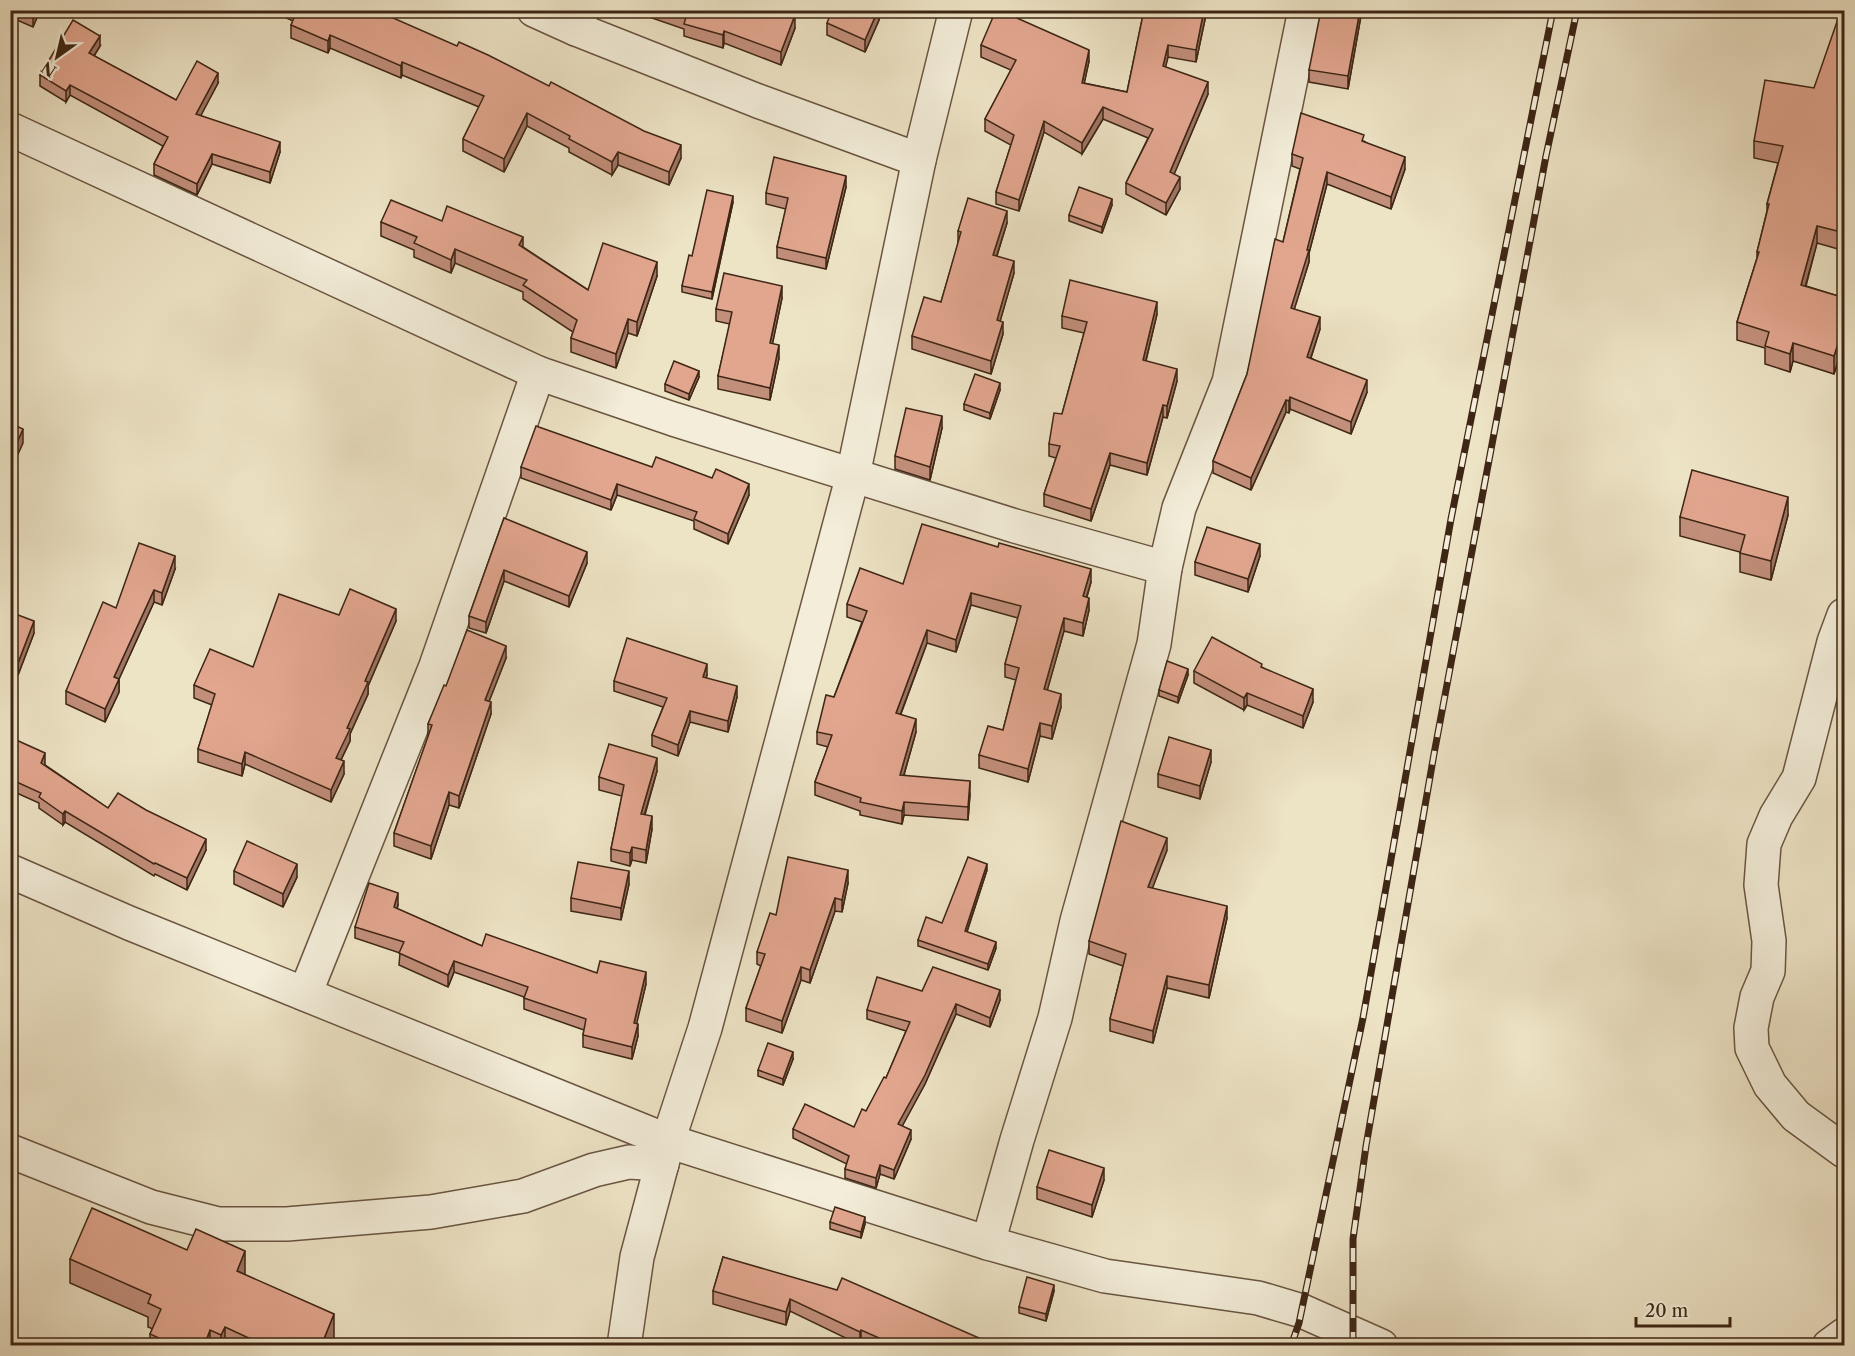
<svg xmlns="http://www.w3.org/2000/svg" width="1855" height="1356" viewBox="0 0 1855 1356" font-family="'Libre Caslon Text',serif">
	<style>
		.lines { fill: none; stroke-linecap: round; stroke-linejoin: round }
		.minor-casing { stroke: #6a5541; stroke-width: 36 }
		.minor { stroke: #f3edd9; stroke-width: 33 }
		.rail-casing { stroke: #3e2615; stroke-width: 7 }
		.rail { stroke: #f3edd9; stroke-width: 4.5; stroke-dasharray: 14; stroke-linecap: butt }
		.wall { fill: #c28f7b; stroke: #3e2615; stroke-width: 1.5 }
		.shaded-wall { fill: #9e7464; stroke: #3e2615; stroke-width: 1.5 }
		.building { fill: #e2a68f; stroke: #3e2615; stroke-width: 1.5 }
	</style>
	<rect width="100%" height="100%" fill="#ede3c5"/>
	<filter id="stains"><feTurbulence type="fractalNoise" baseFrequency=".00333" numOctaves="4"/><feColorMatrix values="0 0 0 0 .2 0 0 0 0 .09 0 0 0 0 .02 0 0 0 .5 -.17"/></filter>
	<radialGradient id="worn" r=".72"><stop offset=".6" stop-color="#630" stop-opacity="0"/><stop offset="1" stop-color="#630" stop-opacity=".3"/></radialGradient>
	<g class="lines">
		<defs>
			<g id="minor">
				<polyline points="534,10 576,29"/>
				<polyline points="582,10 576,29 758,101 919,160"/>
				<polyline points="10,129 538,373 673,419 1015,526 1165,568"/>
				<polyline points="1844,615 1834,642 1799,778 1776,816 1764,844 1761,885 1769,941 1768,971 1757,997 1751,1028 1752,1048 1770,1085 1796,1116 1844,1151"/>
				<polyline points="10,871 129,923 668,1141 988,1243 1105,1276 1258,1298 1302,1311 1381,1346"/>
				<polyline points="305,994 436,666 538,373"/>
				<polyline points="10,1151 151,1207 218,1224 287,1224 431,1212 523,1196 594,1170 629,1162 662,1164"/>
				<polyline points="988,1243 1017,1140 1055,1018 1077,921 1154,644 1165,568 1179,508 1229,382 1305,10"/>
				<polyline points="624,1346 637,1257 668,1141 705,1028 853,475 919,160 956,10"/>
				<polyline points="1829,1346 1844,1335"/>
			</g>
		</defs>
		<use href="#minor" class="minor-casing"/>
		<use href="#minor" class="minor"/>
		<defs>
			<g id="rail">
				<polyline points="1291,1346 1299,1323 1363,1018 1451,519 1553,10"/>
				<polyline points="1353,1346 1353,1239 1366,1146 1434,754 1546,156 1577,10"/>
			</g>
		</defs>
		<use href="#rail" class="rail-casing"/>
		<use href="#rail" class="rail"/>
	</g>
	<g class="wall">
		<polygon points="10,10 40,10 33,27 10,17"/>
		<polygon points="270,10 375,10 681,158 669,185 618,165 612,175 569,152 569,148 527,126 504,172 463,151 463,139 479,107 402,75 401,78 330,48 328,53 291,38 291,25 293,21"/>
		<polygon points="629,10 783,10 795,28 781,65 724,43 723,48 684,36 684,29"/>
		<polygon points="879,10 879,20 865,52 827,35 827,23"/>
		<polygon points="1144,10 1207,10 1196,62 1168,57 1165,67 1208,94 1174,174 1180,189 1166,215 1126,194 1126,183 1148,138 1103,119 1082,154 1044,132 1019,211 996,204 996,192 1011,145 985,131 985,119 1011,70 981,57 981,45 1089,61 1084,83 1127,92"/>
		<polygon points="1362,10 1348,89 1309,82 1309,70"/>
		<polygon points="1845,18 1845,251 1817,243 1806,286 1845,298 1845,339 1834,374 1793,361 1790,372 1765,364 1765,348 1737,340 1737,322 1757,258 1757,252 1767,211 1767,204 1778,163 1754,158 1754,141 1814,88"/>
		<polygon points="100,46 94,56 176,100 218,83 200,116 280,152 270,183 212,164 197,195 154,175 154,164 163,146 70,95 66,102 40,86 40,75"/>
		<polygon points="1364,141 1405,169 1391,209 1327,184 1309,253 1309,262 1294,309 1320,329 1311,358 1367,392 1351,434 1290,409 1289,413 1286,412 1251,490 1213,473 1213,461 1247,374 1283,242 1300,169 1292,166 1292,154"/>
		<polygon points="846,187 826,269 777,258 777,247 786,209 766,204 766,193"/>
		<polygon points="733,202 712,299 682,292 682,286 692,256"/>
		<polygon points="1112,205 1102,233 1069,221 1069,215"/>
		<polygon points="442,221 523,247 588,290 657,276 637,336 628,333 616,368 571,352 571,338 573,332 523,299 523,292 455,263 451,273 414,257 414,250 381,236 381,222"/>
		<polygon points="1007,223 997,256 1014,273 1000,321 1003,334 991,374 912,349 912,336 941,302 958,244 958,231"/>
		<polygon points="782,298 772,344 779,358 770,400 718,389 718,376 730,324 716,321 716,309"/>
		<polygon points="1157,314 1146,361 1177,381 1167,418 1163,417 1147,475 1110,465 1091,521 1044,506 1044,494 1056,458 1049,456 1049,444 1062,414 1084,333 1062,328 1062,316"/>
		<polygon points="699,377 689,400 665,391 665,384"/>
		<polygon points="1000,390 990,419 964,410 964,404"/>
		<polygon points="942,428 930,480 895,469 895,456"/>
		<polygon points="521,467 652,467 749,495 728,544 694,529 694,521 617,495 611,510 521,478"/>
		<polygon points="1788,515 1771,580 1740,572 1740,552 1680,536 1680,517"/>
		<polygon points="504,518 587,563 569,607 504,581 486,633 469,628 469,616"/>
		<polygon points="1260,556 1248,592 1195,575 1195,562"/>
		<polygon points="175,569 162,605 154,602 119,679 119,692 105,722 66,704 66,691 116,608"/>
		<polygon points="1091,582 1087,597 1089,610 1083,636 1064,631 1047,690 1061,707 1052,739 1040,736 1028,782 979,768 979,755 1003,730 1016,680 1005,677 1005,664 1018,618 971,605 956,652 927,643 901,714 916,732 904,775 970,794 968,820 904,815 902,824 860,815 860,811 815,795 815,782 828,747 817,744 817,732 834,697 862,622 847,617 847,604 903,584"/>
		<polygon points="10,612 34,633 18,675 10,672"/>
		<polygon points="339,615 396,621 368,686 368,694 350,734 350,741 341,760 344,774 331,802 245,764 242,776 198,762 198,749 212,705 194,698 194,685 253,667"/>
		<polygon points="506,658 489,701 491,714 459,808 449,805 431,859 394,846 394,833 428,737 428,724 446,686"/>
		<polygon points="1262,667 1313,702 1303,728 1247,705 1244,710 1194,683 1194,671"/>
		<polygon points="707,675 706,678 737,697 728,732 690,722 678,756 652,746 652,735 663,707 614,691 614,681"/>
		<polygon points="1188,675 1178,703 1159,696 1159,690"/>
		<polygon points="10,745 45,765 108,808 206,850 187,890 155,874 154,876 65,822 63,825 39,808 39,803 10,790"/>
		<polygon points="1211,762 1200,799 1158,787 1158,774"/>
		<polygon points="657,771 645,815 652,829 646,863 632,860 630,866 611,861 611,849 622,796 599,790 599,777"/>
		<polygon points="1167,850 1152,888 1227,918 1209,998 1167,988 1153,1043 1110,1031 1110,1019 1123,966 1089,954 1089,941"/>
		<polygon points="987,870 967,932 996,948 988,970 918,946 918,940 942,923"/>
		<polygon points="234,871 297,877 283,907 234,884"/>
		<polygon points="848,883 842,912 835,911 810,983 801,980 782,1033 746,1021 746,1008 761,966 757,964 757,952 776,915"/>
		<polygon points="629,884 621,920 571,911 571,898"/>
		<polygon points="398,905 397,909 482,946 597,973 646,984 636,1024 638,1036 632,1059 583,1047 583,1035 584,1030 524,1009 524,997 454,972 448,987 399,965 400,953 355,938 355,927"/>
		<polygon points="922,991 1000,1000 990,1027 956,1014 925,1084 902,1126 911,1139 894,1179 880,1174 876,1188 845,1178 845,1169 847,1164 793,1138 793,1129 854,1127 866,1111 886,1078 906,1031 867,1019 867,1010"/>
		<polygon points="793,1059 783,1085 758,1076 758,1070"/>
		<polygon points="1104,1180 1092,1217 1037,1199 1037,1187"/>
		<polygon points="830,1222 865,1224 861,1238 830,1229"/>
		<polygon points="723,1257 995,1346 868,1346 861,1342 860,1345 790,1311 786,1325 713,1304 713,1291"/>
		<polygon points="70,1259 245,1275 334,1338 331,1346 150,1346 150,1334 153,1329 148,1327 148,1317 70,1283"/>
		<polygon points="1054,1291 1046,1321 1019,1313 1019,1307"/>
	</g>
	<g class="shaded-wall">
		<polygon points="35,10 40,10 33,27 33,16"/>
		<polygon points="878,10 879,10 879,20 865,52 865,40"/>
		<polygon points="1204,10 1207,10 1196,62 1196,50"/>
		<polygon points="1360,10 1362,10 1348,89 1348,76"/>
		<polygon points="795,15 795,28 781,65 781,52"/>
		<polygon points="724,31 724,43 723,48 723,35"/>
		<polygon points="330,35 330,48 328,53 328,41"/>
		<polygon points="100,36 100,46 89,64 89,53"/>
		<polygon points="1168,45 1168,57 1163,78 1163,66"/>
		<polygon points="1089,50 1089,61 1082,94 1082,83"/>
		<polygon points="402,62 402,75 401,78 401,66"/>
		<polygon points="218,73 218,83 196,125 196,114"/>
		<polygon points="1208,82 1208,94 1170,184 1170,172"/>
		<polygon points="70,85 70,95 66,102 66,91"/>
		<polygon points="1103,107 1103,119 1082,154 1082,143"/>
		<polygon points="527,113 527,126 504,172 504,159"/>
		<polygon points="1044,121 1044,132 1019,211 1019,200"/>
		<polygon points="280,142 280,152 270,183 270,172"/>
		<polygon points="681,145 681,158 669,185 669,172"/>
		<polygon points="618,152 618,165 612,175 612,162"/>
		<polygon points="212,154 212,164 197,195 197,184"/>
		<polygon points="1405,157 1405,169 1391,209 1391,197"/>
		<polygon points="1327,172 1327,184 1309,253 1309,262 1291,320 1291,308"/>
		<polygon points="846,176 846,187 826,269 826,258"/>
		<polygon points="1180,177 1180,189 1166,215 1166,203"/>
		<polygon points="733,196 733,202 712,299 712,292"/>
		<polygon points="1112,199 1112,205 1102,233 1102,227"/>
		<polygon points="1007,211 1007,223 993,267 993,255"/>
		<polygon points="1817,226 1817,243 1801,302 1801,285"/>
		<polygon points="523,237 523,250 519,245"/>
		<polygon points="455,249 455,263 451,273 451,260"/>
		<polygon points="1014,261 1014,273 997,332 997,320"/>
		<polygon points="657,262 657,276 637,336 637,322"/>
		<polygon points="782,286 782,298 770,356 770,343"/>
		<polygon points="1157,302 1157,314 1143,372 1143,360"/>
		<polygon points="1320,317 1320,329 1307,369 1307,357"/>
		<polygon points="628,319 628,333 616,368 616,354"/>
		<polygon points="1003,322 1003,334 991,374 991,361"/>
		<polygon points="1845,322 1845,339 1834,374 1834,356"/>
		<polygon points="1793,343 1793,361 1790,372 1790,354"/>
		<polygon points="779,345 779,358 770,400 770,388"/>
		<polygon points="1177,369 1177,381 1167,418 1167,406"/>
		<polygon points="699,371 699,377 689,400 689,394"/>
		<polygon points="1367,380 1367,392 1351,434 1351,422"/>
		<polygon points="1000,383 1000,390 990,419 990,413"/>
		<polygon points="1290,397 1290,409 1289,413 1289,401"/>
		<polygon points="1286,400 1286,412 1251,490 1251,478"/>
		<polygon points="1163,405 1163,417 1147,475 1147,463"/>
		<polygon points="942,416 942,428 930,480 930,467"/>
		<polygon points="23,429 23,443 10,472 10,458"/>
		<polygon points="1110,453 1110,465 1091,521 1091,509"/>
		<polygon points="617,484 617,495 611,510 611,500"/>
		<polygon points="749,484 749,495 728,544 728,534"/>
		<polygon points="1788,497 1788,515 1771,580 1771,561"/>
		<polygon points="1260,544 1260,556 1248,592 1248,579"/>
		<polygon points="587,552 587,563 569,607 569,596"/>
		<polygon points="175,556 175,569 162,605 162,593"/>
		<polygon points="1091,569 1091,582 1083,609 1083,596"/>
		<polygon points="504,570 504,581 486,633 486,622"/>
		<polygon points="154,590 154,602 114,690 114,677"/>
		<polygon points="971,593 971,605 956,652 956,640"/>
		<polygon points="1089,598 1089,610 1083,636 1083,623"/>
		<polygon points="396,609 396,621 368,686 368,694 350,734 350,741 336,770 336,758 347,728 365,681"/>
		<polygon points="1064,618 1064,631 1044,702 1044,689"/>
		<polygon points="34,621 34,633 18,675 18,663"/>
		<polygon points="927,630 927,643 896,726 896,713"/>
		<polygon points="506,646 506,658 485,712 485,700"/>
		<polygon points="707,664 707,675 703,688 703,677"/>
		<polygon points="1188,669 1188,675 1178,703 1178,697"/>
		<polygon points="119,679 119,692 105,722 105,709"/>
		<polygon points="737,686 737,697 728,732 728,721"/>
		<polygon points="1313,689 1313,702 1303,728 1303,716"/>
		<polygon points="1247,693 1247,705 1244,710 1244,698"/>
		<polygon points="1061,694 1061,707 1052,739 1052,726"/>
		<polygon points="491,702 491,714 459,808 459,796"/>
		<polygon points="690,711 690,722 678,756 678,745"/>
		<polygon points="916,719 916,732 900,788 900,775"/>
		<polygon points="1040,723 1040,736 1028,782 1028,769"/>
		<polygon points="1211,750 1211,762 1200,799 1200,786"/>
		<polygon points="245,752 245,764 242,776 242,764"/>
		<polygon points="45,753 45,765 41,774 41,763"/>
		<polygon points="657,758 657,771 641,826 641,814"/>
		<polygon points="344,761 344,774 331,802 331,790"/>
		<polygon points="970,781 970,794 968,820 968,807"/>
		<polygon points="449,792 449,805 431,859 431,846"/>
		<polygon points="904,802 904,815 902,824 902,811"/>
		<polygon points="65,811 65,822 63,825 63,814"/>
		<polygon points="652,816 652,829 646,863 646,850"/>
		<polygon points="1167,838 1167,850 1148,900 1148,887"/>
		<polygon points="206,839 206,850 187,890 187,878"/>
		<polygon points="632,847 632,860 630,866 630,853"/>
		<polygon points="297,864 297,877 283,907 283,894"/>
		<polygon points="987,864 987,870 965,937 965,931"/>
		<polygon points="848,870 848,883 842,912 842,900"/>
		<polygon points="629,871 629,884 621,920 621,908"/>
		<polygon points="398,893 398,905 394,919 394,907"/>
		<polygon points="835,898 835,911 810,983 810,970"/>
		<polygon points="1227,906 1227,918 1209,998 1209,985"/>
		<polygon points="996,942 996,948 988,970 988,964"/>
		<polygon points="454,961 454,972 448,987 448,975"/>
		<polygon points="801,967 801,980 782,1033 782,1021"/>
		<polygon points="646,972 646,984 634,1035 634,1023"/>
		<polygon points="1167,976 1167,988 1153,1043 1153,1031"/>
		<polygon points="1000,990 1000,1000 990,1027 990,1018"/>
		<polygon points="956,1004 956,1014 925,1084 898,1134 898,1124"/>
		<polygon points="638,1024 638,1036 632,1059 632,1047"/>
		<polygon points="793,1052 793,1059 783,1085 783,1079"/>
		<polygon points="911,1130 911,1139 894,1179 894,1170"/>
		<polygon points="880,1165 880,1174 876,1188 876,1178"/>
		<polygon points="1104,1168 1104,1180 1092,1217 1092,1205"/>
		<polygon points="865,1217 865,1224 861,1238 861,1232"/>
		<polygon points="245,1251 245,1275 237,1271"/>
		<polygon points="1054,1285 1054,1291 1046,1321 1046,1314"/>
		<polygon points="790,1299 790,1311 786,1325 786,1312"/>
		<polygon points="334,1314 334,1338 331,1346 321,1346"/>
		<polygon points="225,1327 225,1346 221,1346 221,1335"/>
		<polygon points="210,1330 210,1346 204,1346"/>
		<polygon points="861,1330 861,1342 860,1345 860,1332"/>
	</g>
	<g class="building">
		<polygon points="21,10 35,10 33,16"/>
		<polygon points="297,10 375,10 457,46 459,42 488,55 549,86 551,82 644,131 681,145 669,172 618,152 612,162 569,139 570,136 527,113 504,159 463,139 484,96 402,62 401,66 330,35 328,41 291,25"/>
		<polygon points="666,10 783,10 795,15 781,52 724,31 723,35 684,24 686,17"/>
		<polygon points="832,10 878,10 865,40 827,23"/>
		<polygon points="996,10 999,10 1089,50 1082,83 1127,92 1144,10 1204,10 1196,50 1168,45 1163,66 1208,82 1170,172 1180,177 1166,203 1126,183 1153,129 1103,107 1082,143 1044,121 1019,200 996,192 1014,135 985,119 1016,60 981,45"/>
		<polygon points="1321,10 1360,10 1348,76 1309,70"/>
		<polygon points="1839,16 1845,18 1845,233 1817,226 1801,285 1845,298 1845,322 1834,356 1793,343 1790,354 1765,346 1769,332 1737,322 1759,252 1757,252 1769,204 1767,204 1783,146 1754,141 1765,80 1814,88"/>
		<polygon points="73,20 100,36 89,53 176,100 197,61 218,73 196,114 280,142 270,172 212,154 197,184 154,164 168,137 70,85 66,91 40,75"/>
		<polygon points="1301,113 1364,135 1362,141 1405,157 1391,197 1327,172 1307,250 1309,250 1291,308 1320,317 1307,357 1367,380 1351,422 1290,397 1289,401 1286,400 1251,478 1213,461 1247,374 1275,239 1283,242 1303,158 1292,154"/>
		<polygon points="774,157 846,176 826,258 777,247 788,198 766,193"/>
		<polygon points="1079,187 1112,199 1102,227 1069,215"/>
		<polygon points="707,190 733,196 712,292 682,286 689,255 692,256"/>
		<polygon points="968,198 1007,211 993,255 1014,261 997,320 1003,322 991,361 912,336 924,297 941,302 961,232 958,231"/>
		<polygon points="391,200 442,221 447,206 523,237 519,245 588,290 603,243 657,262 637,322 628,319 616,354 571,338 577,320 523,285 527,280 455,249 451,260 414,243 417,237 381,222"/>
		<polygon points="724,273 782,286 770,343 779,345 770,388 718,376 732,312 716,309"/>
		<polygon points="1070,280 1157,302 1143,360 1177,369 1167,406 1163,405 1147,463 1110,453 1091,509 1044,494 1060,446 1049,444 1054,413 1062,414 1087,322 1062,316"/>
		<polygon points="674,361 699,371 689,394 665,384"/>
		<polygon points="975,374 1000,383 990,413 964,404"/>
		<polygon points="906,408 942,416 930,467 895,456"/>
		<polygon points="10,423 23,429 10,458"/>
		<polygon points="536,426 652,467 656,457 712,478 716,469 749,484 728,534 694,519 697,512 617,484 611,500 521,467"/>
		<polygon points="1692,470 1788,497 1771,561 1740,553 1745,535 1680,517"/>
		<polygon points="504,518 587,552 569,596 504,570 486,622 469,616"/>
		<polygon points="922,524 998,547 999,543 1091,569 1083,596 1089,598 1083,623 1064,618 1044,689 1061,694 1052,726 1040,723 1028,769 979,755 988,726 1003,730 1019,668 1005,664 1021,606 971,593 956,640 927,630 896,713 916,719 900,775 970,781 968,807 904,802 902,811 860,802 861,798 815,782 832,735 817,732 826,695 834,697 867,611 847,604 860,568 903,584"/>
		<polygon points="1207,527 1260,544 1248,579 1195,562"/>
		<polygon points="139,543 175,556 162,593 154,590 114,677 119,679 105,709 66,691 103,602 116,608"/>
		<polygon points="350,589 396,609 365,681 368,682 347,728 350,729 336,758 344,761 331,790 245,752 242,764 198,749 215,694 194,685 210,649 253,667 279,594 339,615"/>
		<polygon points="10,612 34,621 18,663 10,660"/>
		<polygon points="467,630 506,646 485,700 491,702 459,796 449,792 431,846 394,833 432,725 428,724 444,685 446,686"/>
		<polygon points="1212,637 1262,664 1261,667 1313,689 1303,716 1247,693 1244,698 1194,671"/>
		<polygon points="627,638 707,664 703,677 737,686 728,721 690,711 678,745 652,735 667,698 614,681"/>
		<polygon points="1167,661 1188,669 1178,697 1159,690"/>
		<polygon points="1169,737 1211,750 1200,786 1158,774"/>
		<polygon points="14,739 45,753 41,763 108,808 118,793 146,810 206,839 187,878 155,863 154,864 65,811 63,814 39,797 41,793 10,779 10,745"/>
		<polygon points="609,744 657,758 641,814 652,816 646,850 632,847 630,853 611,849 624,785 599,777"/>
		<polygon points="1121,821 1167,838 1148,887 1227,906 1209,985 1167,976 1153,1031 1110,1019 1126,954 1089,941"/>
		<polygon points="247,841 297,864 283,894 234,871"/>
		<polygon points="788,857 848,870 842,900 835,898 810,970 801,967 782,1021 746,1008 765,954 757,952 770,913 776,915"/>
		<polygon points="968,857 987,864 965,931 996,942 988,964 918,940 926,917 942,923"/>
		<polygon points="578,862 629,871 621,908 571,898"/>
		<polygon points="369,883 398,893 394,907 482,946 486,934 597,973 600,961 646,972 634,1023 638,1024 632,1047 583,1035 586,1019 524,998 528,987 454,961 448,975 399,953 404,942 355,927"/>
		<polygon points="933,967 1000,990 990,1018 956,1004 925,1075 898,1124 911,1130 894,1170 880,1165 876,1178 845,1169 849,1156 793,1129 805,1104 854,1127 862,1109 866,1111 884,1077 886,1078 910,1022 867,1010 877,977 922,991"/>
		<polygon points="768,1043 793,1052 783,1079 758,1070"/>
		<polygon points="1049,1150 1104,1168 1092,1205 1037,1187"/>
		<polygon points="835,1207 865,1217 861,1232 830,1222"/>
		<polygon points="92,1208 187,1250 196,1229 245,1251 237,1271 334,1314 321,1346 266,1346 225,1327 221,1335 210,1330 204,1346 176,1346 150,1334 161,1309 148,1303 151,1295 70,1259"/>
		<polygon points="723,1257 837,1290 842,1278 995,1345 897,1346 861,1330 860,1332 790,1299 786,1312 713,1291"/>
		<polygon points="1027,1277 1054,1285 1046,1314 1019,1307"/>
	</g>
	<rect width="1855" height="1356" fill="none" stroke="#ede3c5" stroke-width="36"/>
	<rect x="12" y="12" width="1831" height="1332" fill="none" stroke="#3e2615" stroke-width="3"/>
	<rect x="18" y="18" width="1819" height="1320" fill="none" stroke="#3e2615" stroke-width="1.5"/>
	<g transform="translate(57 57) rotate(214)" stroke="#f3edd9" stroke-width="4.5" paint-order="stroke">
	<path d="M0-4.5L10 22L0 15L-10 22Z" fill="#3e2615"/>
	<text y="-9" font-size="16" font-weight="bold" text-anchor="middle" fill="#3e2615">N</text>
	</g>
	<path d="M1636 1317v9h94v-9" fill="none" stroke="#3e2615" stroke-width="3"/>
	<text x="1645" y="1317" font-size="18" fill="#3e2615" stroke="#f3edd9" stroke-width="4.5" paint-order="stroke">20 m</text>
	<rect width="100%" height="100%" filter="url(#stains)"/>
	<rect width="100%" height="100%" fill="url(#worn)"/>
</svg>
